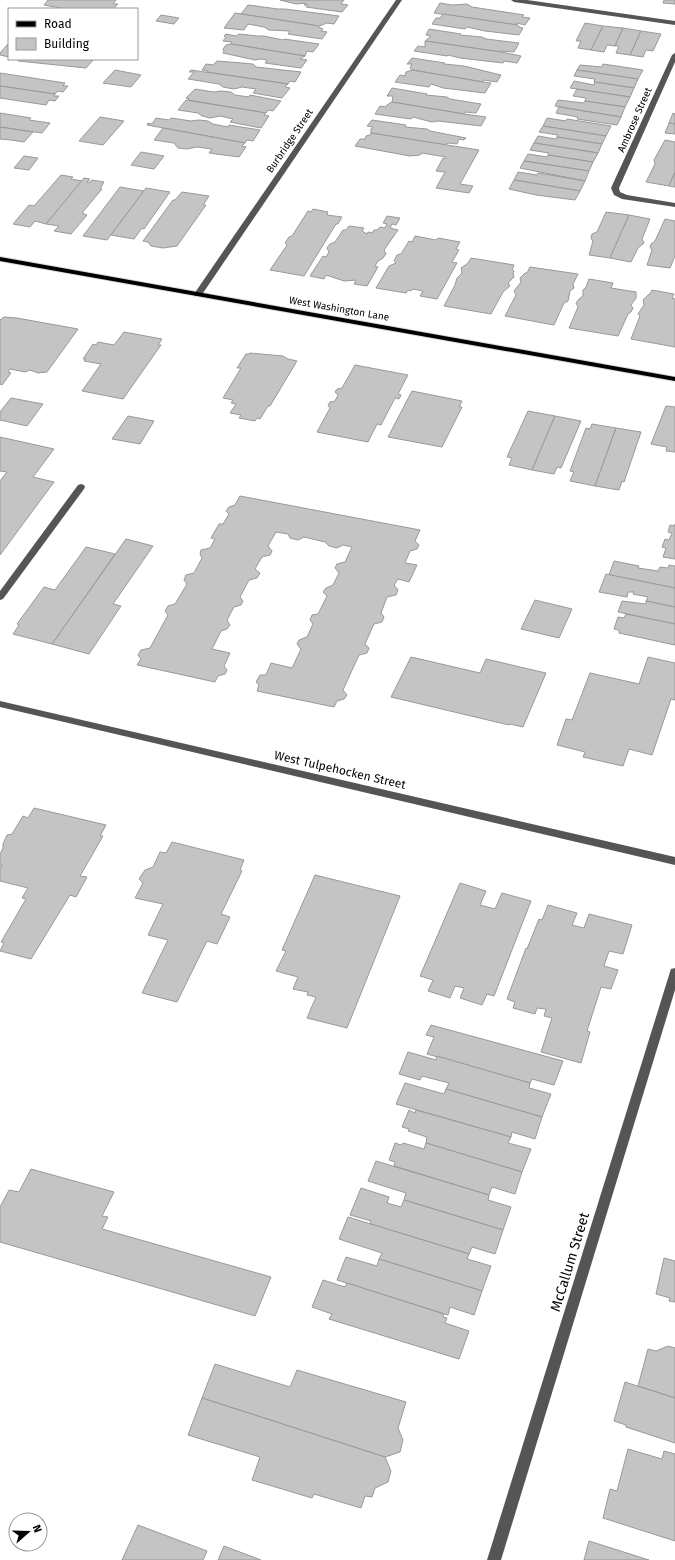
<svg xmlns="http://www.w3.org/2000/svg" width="675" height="1560" viewBox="0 0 675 1560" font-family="'Fira Sans',sans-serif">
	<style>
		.building { fill: #c4c4c4; stroke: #999 }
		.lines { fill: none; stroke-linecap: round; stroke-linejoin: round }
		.major-casing { stroke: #dbdbdb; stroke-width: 2 }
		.minor { fill: #555; fill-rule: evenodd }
		.major { fill: #000; fill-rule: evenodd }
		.labels { text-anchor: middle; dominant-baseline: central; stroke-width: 3; stroke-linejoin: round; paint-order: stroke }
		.far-street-label { font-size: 10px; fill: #000; stroke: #fff }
		.street-label { font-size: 12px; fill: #000; stroke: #fff }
		.near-street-label { font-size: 14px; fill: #000; stroke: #fff }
	</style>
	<rect width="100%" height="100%" fill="#fff"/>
	<g class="building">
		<polygon points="48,0 116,0 113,4 118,4 113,9 66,9 44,5"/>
		<polygon points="280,0 344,0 341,4 348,5 342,12 306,7 308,5 304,5 306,3 296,4"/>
		<polygon points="664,0 675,0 675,4 663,3"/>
		<polygon points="440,3 452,5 467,4 472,7 524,15 522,17 530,18 525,25 517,23 516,25 434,13"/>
		<polygon points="248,5 278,9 285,9 339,16 334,24 327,23 319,26 241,14"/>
		<polygon points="235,13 319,26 318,27 323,29 321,31 327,32 322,39 288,34 290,31 269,30 264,27 248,24 244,30 224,28"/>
		<polygon points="443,14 518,25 519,27 523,28 519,35 485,31 467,27 465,29 432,24 436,18 440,18"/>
		<polygon points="161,15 179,18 174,24 156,21"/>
		<polygon points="585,23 603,26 591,50 578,48 581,41 576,41"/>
		<polygon points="603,26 623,28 615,46 607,45 604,52 591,50"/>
		<polygon points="623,28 641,31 630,55 616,53 619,46 615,46"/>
		<polygon points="429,29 461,34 460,35 482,37 486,39 519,43 514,52 501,51 501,52 425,41 431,36 426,35"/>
		<polygon points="641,31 661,34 653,51 646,50 643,57 630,55"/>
		<polygon points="226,34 236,36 239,34 258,36 264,36 283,40 284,39 319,44 313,52 307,51 305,56 231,44 232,42 223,41 226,37 224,36"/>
		<polygon points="425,41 501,52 521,56 517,63 504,61 503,63 460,58 448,55 447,56 414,51 418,46 425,47"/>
		<polygon points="8,44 9,57 0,55 0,53"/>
		<polygon points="231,44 305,56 300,59 307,60 301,68 265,63 267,60 261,59 255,60 223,53 224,51 223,49 226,45"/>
		<polygon points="412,58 445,63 444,64 464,66 501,75 497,82 484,80 483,82 412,70 410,68 412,64 407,64"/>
		<polygon points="19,59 94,59 86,68 18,61"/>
		<polygon points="217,61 242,63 253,64 256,67 301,72 295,82 290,81 288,84 207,72 208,71 202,70 206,64 213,65"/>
		<polygon points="603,64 643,70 638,79 577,70 580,65 602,67"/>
		<polygon points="115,70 141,75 131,87 103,83"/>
		<polygon points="191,70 288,84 285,87 290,88 282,98 253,93 256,89 242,87 234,89 223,87 219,84 188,79 194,72 189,72"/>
		<polygon points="412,70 483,82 491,83 485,93 443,88 431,84 429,87 395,82 400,75 405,76 406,72"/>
		<polygon points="577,70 638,79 634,88 594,82 595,79 574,76"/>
		<polygon points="0,73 65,83 63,86 68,86 63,92 58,91 55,94 0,86"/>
		<polygon points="574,81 594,85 595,82 634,88 630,97 570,88"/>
		<polygon points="0,86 55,94 54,96 59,96 55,101 49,100 46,105 0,98"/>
		<polygon points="392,88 427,94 426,95 447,97 450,99 481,104 476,113 465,112 464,114 392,102 393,96 387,96"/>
		<polygon points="195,89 214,92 221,91 231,92 235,95 249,97 250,95 281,101 273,111 268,110 266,113 188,100 189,99 186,98"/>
		<polygon points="577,89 630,97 625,107 585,101 586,98 573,96"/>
		<polygon points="186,100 266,113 264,115 269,116 261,128 230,122 233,119 220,116 210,118 202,116 198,113 178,110"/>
		<polygon points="558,100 583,103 585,101 625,107 621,117 555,106"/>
		<polygon points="392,102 464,114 486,117 481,126 438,121 432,122 413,117 411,119 375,114 380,106 386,107 387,105"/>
		<polygon points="559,107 621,117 617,125 577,119 578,117 556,113"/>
		<polygon points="0,113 31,118 29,120 50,123 42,133 0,127"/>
		<polygon points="673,113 675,114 675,124 669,123"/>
		<polygon points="100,117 124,121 103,145 79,141"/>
		<polygon points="156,118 169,120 171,118 191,121 199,120 208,121 213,124 228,127 229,125 260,130 253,141 247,140 245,143 147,125 148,123 152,124"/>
		<polygon points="547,118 566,121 567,119 611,126 606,136 543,126"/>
		<polygon points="372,120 406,125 405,127 427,129 430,131 466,138 464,140 459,139 457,144 449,143 444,145 371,133 371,129 373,127 367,126"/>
		<polygon points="669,123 675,124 675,134 665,133"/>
		<polygon points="543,126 606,136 602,144 557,137 558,135 539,132"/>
		<polygon points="0,127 33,132 24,142 11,140 0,139"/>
		<polygon points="163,128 245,143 242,146 246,147 239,157 209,153 212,149 197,147 187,149 178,148 174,143 154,140"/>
		<polygon points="371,133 479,150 460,184 473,186 469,193 436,188 445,172 436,171 443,158 445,159 446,157 422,153 420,155 410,156 355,146 360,139 365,139 366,136 370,135"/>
		<polygon points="538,136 556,139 557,137 602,144 598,153 534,143"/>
		<polygon points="665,140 675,142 675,172 669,186 646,182 655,164 654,160"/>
		<polygon points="534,143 598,153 593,162 548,155 549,153 530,150"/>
		<polygon points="141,152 164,156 154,169 131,165"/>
		<polygon points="528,154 547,157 548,155 593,162 589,171 524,161"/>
		<polygon points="24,156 38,158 29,170 14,168"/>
		<polygon points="524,161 589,171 585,181 520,168"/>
		<polygon points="518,172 537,175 538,173 585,181 580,191 514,180"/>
		<polygon points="675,172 675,187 669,186"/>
		<polygon points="61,175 73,177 71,179 82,181 46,224 35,221 30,227 13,224 29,205 34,206"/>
		<polygon points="84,178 90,179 87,182 90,182 92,180 104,182 100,189 102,189 82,213 87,215 71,234 54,231 59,226 46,224"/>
		<polygon points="514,180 580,191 575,200 536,195 509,189"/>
		<polygon points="120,187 144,191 107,240 83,236"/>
		<polygon points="146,188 170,192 144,229 142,228 134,239 111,235"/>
		<polygon points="182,192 209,196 203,205 206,205 177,246 163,248 151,246 148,242 143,241 173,200 175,200"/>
		<polygon points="313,209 328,212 327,215 342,217 338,224 336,224 304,276 270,270 287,245 285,243 289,237 292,236 308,211 311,212"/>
		<polygon points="606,212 629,215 610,258 589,255 593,241 592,240 591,238 592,234 597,232"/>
		<polygon points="629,215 650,219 642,239 644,243 638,248 631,262 610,258"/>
		<polygon points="387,216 400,218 396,225 392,224 390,228 398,230 384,250 386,254 383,258 378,261 375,266 378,267 367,286 354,284 356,280 344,281 326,275 324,279 310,276 323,256 326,257 329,252 327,248 330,244 335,242 343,230 346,230 349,226 364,228 362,231 367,234 368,232 372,233 374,230 377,230 380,227 385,228 387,224 383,223"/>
		<polygon points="665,219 675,221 675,256 670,268 647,265 652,250 650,247 651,244 655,241"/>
		<polygon points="415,236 436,240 438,238 460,242 456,249 459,250 452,262 457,263 437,299 420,296 423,291 413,289 411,291 408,290 406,293 376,288 389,266 396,263 394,261 397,255 401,254 409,241 412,242"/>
		<polygon points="471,258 514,265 512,270 514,271 513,273 514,277 508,283 510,286 503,292 491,314 444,306 455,285 457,278 462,273 461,268 468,263"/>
		<polygon points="530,267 578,274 573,284 574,288 570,291 568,301 564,303 554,325 505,316 516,295 514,291 521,282 520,278 525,273 527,273"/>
		<polygon points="589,279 613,283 611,288 636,292 636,298 631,305 633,308 631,312 628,314 618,336 569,328 578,307 576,303 579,299 583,296 583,290 586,287"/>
		<polygon points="652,290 674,294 672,298 675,299 675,347 631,339 640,316 638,314 644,305 643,300 649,294 650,294"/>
		<polygon points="4,317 17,318 78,329 47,372 38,373 30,370 25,372 10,369 8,372 11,373 2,385 0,384 0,320"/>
		<polygon points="124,332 162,339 158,345 161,345 123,399 82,391 101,364 84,361 86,359 83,359 93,344 96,345 98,342 114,345"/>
		<polygon points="250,353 283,356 288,359 297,361 270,406 268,406 260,419 257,418 255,421 239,418 241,415 230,413 236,404 231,403 233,400 223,398 241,368 237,368 246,354 249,354"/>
		<polygon points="355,365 408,375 398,394 401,395 399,399 395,398 381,425 377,424 368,442 317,432 330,408 328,405 330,402 335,401 338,395 335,392 337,389 342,388"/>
		<polygon points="412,391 462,401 459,407 462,407 442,447 388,437"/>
		<polygon points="11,398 43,404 27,426 0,420 0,412"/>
		<polygon points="666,406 675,407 675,452 666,451 667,447 651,444"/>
		<polygon points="528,411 555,416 532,470 509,465 512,458 507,457"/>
		<polygon points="128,416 154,421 140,444 112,439"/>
		<polygon points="555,416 581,421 561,468 557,467 554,474 532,470"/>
		<polygon points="592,424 616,428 595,486 570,481 574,472 570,471 586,428 590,429"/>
		<polygon points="616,428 641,432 624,482 622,481 619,490 595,486"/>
		<polygon points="0,437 54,449 33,477 54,482 0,555 0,481 7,472 0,471"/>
		<polygon points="240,496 420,530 415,541 419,545 417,549 410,551 405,563 417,565 409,582 398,579 394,585 398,590 396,595 387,597 381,613 384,617 382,622 374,624 365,644 369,648 367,653 359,655 343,690 347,695 344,699 337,701 334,707 257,691 259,685 256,682 260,675 266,675 271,663 292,668 301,649 297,644 299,640 307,637 313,624 310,620 312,615 318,614 327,596 323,592 326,588 333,585 339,573 335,568 337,564 345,562 352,547 343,545 337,548 329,546 325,542 304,537 298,540 290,538 288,534 276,532 268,546 272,551 270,555 262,557 255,569 260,573 257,578 249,580 240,597 243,601 241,605 234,607 227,620 230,625 227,629 221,631 212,649 230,653 224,666 227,670 225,674 218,676 215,682 137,665 141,659 138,655 141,650 150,648 168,615 165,611 168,606 175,604 187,584 184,580 186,575 194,573 202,558 200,554 201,550 210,548 215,539 211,538 219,524 223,524 229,514 226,511 229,507 235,505"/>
		<polygon points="675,524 675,559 663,557 666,548 662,547 665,539 669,540 672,533 668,532 670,525 674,526"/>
		<polygon points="126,539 153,546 113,604 121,606 89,654 52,644"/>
		<polygon points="86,547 115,554 52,644 13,634 19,625 17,624 44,587 55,590"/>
		<polygon points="614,561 639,566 638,568 658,571 660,567 668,568 669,565 675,566 675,588 609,575"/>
		<polygon points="606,574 675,588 675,607 646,601 648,597 633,594 634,592 628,592 627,597 599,592"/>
		<polygon points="535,600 572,609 559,638 521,629"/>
		<polygon points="622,601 646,604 646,601 675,607 675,624 618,612"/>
		<polygon points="626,614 675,624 675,645 619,633 619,630 614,629 618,617 624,618"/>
		<polygon points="411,657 480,673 486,659 546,673 523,727 510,724 509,725 391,697"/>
		<polygon points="648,657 675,663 675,700 671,699 652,755 629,749 623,766 583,757 585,752 557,745 566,719 572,720 590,673 639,684"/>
		<polygon points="34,808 106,825 100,836 103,836 80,876 87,877 76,897 70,895 31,959 0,951 4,943 1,942 26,899 22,898 28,888 0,881 0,868 2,865 0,865 0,854 3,848 3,844 7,835 12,834 23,816 28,818"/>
		<polygon points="172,842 244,860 240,870 242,871 221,914 230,917 217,944 207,941 177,1002 142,993 168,940 148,935 163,904 135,898 143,883 139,879 145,870 153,867 160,852 166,853"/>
		<polygon points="315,875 400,896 347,1028 307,1018 316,997 307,995 308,992 293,989 298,977 276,971 286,951 282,950"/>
		<polygon points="460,883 486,891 480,905 495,909 502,893 531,901 494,996 487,994 482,1005 460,998 464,988 455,986 450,998 428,991 433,980 420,976"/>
		<polygon points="548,905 577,913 572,925 584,928 589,914 632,925 623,954 609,951 604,966 618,970 611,989 601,987 587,1031 590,1032 581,1063 541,1052 552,1018 544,1016 546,1009 537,1008 535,1014 513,1008 515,1002 507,999 526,948 527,949 539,919 542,920"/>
		<polygon points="431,1025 563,1061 554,1085 532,1079 530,1083 427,1054 434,1037 426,1035"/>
		<polygon points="408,1052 436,1060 437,1056 530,1083 529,1088 551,1094 542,1117 446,1089 449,1083 422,1076 420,1080 399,1074"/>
		<polygon points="405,1083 444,1094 446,1089 542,1117 535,1139 512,1132 511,1137 396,1104"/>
		<polygon points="409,1110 415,1113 416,1110 511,1137 508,1143 531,1149 522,1172 426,1143 427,1137 408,1131 409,1129 402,1127"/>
		<polygon points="395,1143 401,1145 403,1143 424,1149 426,1143 522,1172 515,1194 492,1187 489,1195 394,1166 395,1162 389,1160"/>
		<polygon points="376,1161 489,1195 488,1200 511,1207 503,1230 404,1200 406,1193 368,1181"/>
		<polygon points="31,1169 114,1192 102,1216 108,1217 102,1229 271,1277 255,1316 0,1242 0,1207 9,1190 19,1192"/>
		<polygon points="361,1188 389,1197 387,1203 401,1207 404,1200 503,1230 495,1254 472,1247 469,1254 370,1224 371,1221 350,1215"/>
		<polygon points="348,1217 469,1254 467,1259 491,1266 482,1291 379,1259 382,1253 339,1239"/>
		<polygon points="346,1257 377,1266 379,1259 482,1291 474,1315 450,1307 448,1315 337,1280"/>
		<polygon points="664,1258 675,1261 675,1302 669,1301 670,1298 656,1294"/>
		<polygon points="323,1280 345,1287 347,1283 444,1314 443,1317 447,1318 445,1323 469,1331 459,1359 329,1319 332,1314 312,1307"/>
		<polygon points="668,1346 675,1348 675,1398 638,1386 648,1349 656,1351"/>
		<polygon points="215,1364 290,1387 297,1370 406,1402 398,1428 403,1440 400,1452 385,1457 202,1398"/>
		<polygon points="625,1382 675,1398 675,1443 626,1427 626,1425 614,1421"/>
		<polygon points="202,1398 385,1457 391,1471 388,1482 375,1488 372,1497 365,1496 361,1508 314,1494 312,1498 252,1480 260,1457 188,1435"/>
		<polygon points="628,1449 662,1459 664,1451 675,1454 675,1541 603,1518 610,1489 617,1491"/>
		<polygon points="138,1525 207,1551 203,1560 122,1560"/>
		<polygon points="589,1541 649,1560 584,1560"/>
		<polygon points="224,1546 261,1560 218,1560"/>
	</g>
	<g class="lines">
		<defs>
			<polygon id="major" points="0,257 675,377 675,381 0,261"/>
		</defs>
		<use href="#major" class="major-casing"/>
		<g class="minor">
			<polygon points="396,0 402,0 201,296 195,296 194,294"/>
			<polygon points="511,0 527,0 675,21 675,25 514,2"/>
			<polygon points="675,53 675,62 619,188 620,192 627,195 675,203 675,207 622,199 614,195 611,188 672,55"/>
			<polygon points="81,484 84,485 85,487 84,489 3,599 0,600 0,591 78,485"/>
			<polygon points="0,701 675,857 675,865 0,707"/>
			<polygon points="675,968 675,990 501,1560 487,1560 670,972 671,969"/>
		</g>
		<use href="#major" class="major"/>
	</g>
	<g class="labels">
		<g class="far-street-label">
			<text transform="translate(635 120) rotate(-66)">Ambrose Street</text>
			<text transform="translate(290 141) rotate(-56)">Burbridge Street</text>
			<text transform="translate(339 309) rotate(10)">West Washington Lane</text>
		</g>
		<g class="street-label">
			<text transform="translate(340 770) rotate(13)">West Tulpehocken Street</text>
		</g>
		<g class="near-street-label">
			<text transform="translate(570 1262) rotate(-73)">McCallum Street</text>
		</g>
	</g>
	<rect x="8" y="8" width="130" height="52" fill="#ffffff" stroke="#999999"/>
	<rect x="16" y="21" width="20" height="6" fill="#000000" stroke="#999999"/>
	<text x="44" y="28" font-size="12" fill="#000000">Road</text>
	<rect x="16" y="38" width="20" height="12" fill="#c4c4c4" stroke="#999999"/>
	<text x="44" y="48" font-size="12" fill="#000000">Building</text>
	<g transform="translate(28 1532) rotate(70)"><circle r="19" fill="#ffffff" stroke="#999999"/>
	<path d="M0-3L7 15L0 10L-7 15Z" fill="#000000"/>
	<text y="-6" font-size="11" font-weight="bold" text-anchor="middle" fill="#000000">N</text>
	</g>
</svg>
